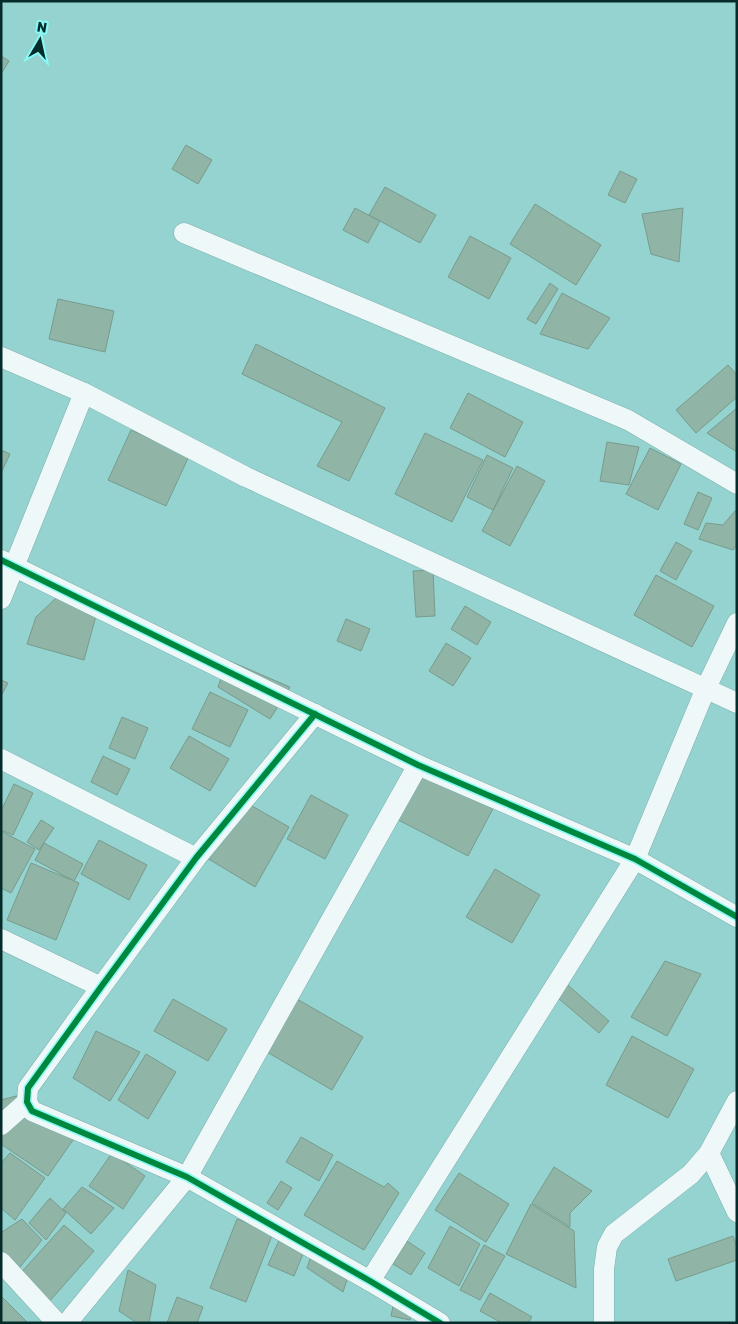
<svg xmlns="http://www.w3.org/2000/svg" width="738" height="1324" viewBox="0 0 738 1324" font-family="Rubik,sans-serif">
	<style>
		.building { fill: #90b4a5; stroke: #789b8c }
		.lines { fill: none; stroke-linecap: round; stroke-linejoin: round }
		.minor-casing { stroke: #7eb0ae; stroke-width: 21 }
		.minor { stroke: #eff8f8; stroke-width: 20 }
		.cycleway-casing { stroke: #88faf5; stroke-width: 9 }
		.cycleway { stroke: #00873e; stroke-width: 6 }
	</style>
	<rect width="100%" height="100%" fill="#94d3d0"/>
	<g class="building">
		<polygon points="1,56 9,61 1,74"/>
		<polygon points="186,145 212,160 198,184 172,169"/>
		<polygon points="620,171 637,179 625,203 608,195"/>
		<polygon points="385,187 436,215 420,243 369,215"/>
		<polygon points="535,204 601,245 576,285 510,244"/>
		<polygon points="355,208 380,221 368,243 343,230"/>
		<polygon points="683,208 679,262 651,254 642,214"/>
		<polygon points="470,236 511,258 489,299 448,277"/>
		<polygon points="550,283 558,289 536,324 527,319"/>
		<polygon points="562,293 610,318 588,349 540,334"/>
		<polygon points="58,299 114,311 105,352 49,339"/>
		<polygon points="256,344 385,408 349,481 317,466 342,422 242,374"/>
		<polygon points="728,365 737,375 737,397 696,433 676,410"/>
		<polygon points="468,393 523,422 505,457 450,428"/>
		<polygon points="737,408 737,452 707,433"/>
		<polygon points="131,430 189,456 166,506 108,480"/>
		<polygon points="425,433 483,460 452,522 395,494"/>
		<polygon points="607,442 639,447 629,485 600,481"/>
		<polygon points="650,448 681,464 658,510 626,494"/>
		<polygon points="1,450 10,454 1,473"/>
		<polygon points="487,455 513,468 493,510 467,497"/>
		<polygon points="517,466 545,481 510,546 482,531"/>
		<polygon points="698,492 712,498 698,530 684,524"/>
		<polygon points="735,511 737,511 737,545 733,550 699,539 706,523 723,525"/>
		<polygon points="676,542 692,551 676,580 660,571"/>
		<polygon points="433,570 435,616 416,617 413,571"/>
		<polygon points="656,575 714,606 692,647 634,615"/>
		<polygon points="56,598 97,612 84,660 27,644 36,617"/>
		<polygon points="465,606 491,622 477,645 451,629"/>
		<polygon points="346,619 370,629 361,651 337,641"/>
		<polygon points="446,643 471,658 453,686 429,671"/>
		<polygon points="227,660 290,687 270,719 218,687"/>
		<polygon points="1,680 8,683 1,696"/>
		<polygon points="210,692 248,710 230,747 192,729"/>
		<polygon points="122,717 148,728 135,759 109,748"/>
		<polygon points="189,736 229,759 210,791 170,768"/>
		<polygon points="103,756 130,769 117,795 91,782"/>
		<polygon points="412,756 497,801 468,856 383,812"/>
		<polygon points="14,784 33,793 13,835 1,830 1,811"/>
		<polygon points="311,795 348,815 325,859 287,839"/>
		<polygon points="236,797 289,827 255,887 197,852"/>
		<polygon points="41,820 54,828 39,850 27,842"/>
		<polygon points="1,831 35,849 11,893 1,888"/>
		<polygon points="99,840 147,865 129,900 81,874"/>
		<polygon points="44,843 83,864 74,881 35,860"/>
		<polygon points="31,863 79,883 56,940 7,920"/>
		<polygon points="495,869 540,895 512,943 466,917"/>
		<polygon points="665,961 701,974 667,1036 631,1017"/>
		<polygon points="562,980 609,1021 599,1033 551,992"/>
		<polygon points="173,999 227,1029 208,1061 154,1031"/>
		<polygon points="297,999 363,1037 332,1090 267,1052"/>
		<polygon points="96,1031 140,1052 110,1101 73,1078"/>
		<polygon points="632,1036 694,1069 668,1118 606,1085"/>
		<polygon points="146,1054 176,1072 148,1119 118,1100"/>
		<polygon points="20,1095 82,1127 48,1176 1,1144 1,1100"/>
		<polygon points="301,1137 333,1155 319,1181 286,1162"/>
		<polygon points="10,1153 45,1178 15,1220 1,1208 1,1163"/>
		<polygon points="112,1153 145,1176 123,1209 89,1186"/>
		<polygon points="337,1161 384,1187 388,1183 399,1193 364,1250 304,1215"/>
		<polygon points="554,1167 592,1191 570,1213 570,1227 532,1203"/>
		<polygon points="459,1173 509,1204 486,1242 435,1210"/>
		<polygon points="281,1181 292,1188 278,1210 267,1203"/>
		<polygon points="82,1187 114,1208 91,1234 63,1209"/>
		<polygon points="50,1198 66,1213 46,1240 29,1223"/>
		<polygon points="531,1204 574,1231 576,1288 506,1254"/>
		<polygon points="22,1219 42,1240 15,1273 1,1259 1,1235 2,1232"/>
		<polygon points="237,1219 273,1233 246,1302 210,1288"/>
		<polygon points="64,1225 94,1251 48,1303 18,1276"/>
		<polygon points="450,1226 480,1244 459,1286 428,1268"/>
		<polygon points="733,1236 737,1247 737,1260 676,1281 668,1259"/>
		<polygon points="280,1238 305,1249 294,1276 268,1265"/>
		<polygon points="407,1241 425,1253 411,1275 393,1264"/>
		<polygon points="484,1245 505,1256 480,1300 460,1290"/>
		<polygon points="312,1253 351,1268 343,1292 307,1268"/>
		<polygon points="128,1270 156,1285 149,1323 137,1323 119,1311"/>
		<polygon points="490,1293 532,1317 528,1323 502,1323 480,1311"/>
		<polygon points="1,1296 28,1323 1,1323"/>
		<polygon points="177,1297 203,1307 197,1323 167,1323"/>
		<polygon points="394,1301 412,1312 410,1320 391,1316"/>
	</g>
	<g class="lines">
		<defs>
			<g id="minor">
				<polyline points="184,233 628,420 737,484"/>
				<polyline points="1,357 84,393 246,477 737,703"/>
				<polyline points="1,560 418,765 635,859 737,917"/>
				<polyline points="1,599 84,393"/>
				<polyline points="315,714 196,858 101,987 28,1088 27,1102 32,1111 187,1177 370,1281 440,1323"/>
				<polyline points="1,759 196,858"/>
				<polyline points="1,939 101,987"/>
				<polyline points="1,1125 27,1102"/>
				<polyline points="709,1153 737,1212"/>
				<polyline points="1,1262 57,1323"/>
				<polyline points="370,1281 635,859 706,688 737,623"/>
				<polyline points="70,1323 71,1318 187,1177 418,765"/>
				<polyline points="604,1323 604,1269 607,1247 614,1234 691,1174 709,1153 737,1101"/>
			</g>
		</defs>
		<use href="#minor" class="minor-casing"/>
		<use href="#minor" class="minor"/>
		<defs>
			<g id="cycleway">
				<polyline points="1,560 418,765 635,859 737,917"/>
				<polyline points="315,714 196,858 101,987 28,1088 27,1102 32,1111 187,1177 370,1281 440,1323"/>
			</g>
		</defs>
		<use href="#cycleway" class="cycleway-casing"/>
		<use href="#cycleway" class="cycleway"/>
	</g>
	<rect width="738" height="1324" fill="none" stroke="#052c2b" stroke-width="5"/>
	<g transform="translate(40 40) rotate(9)" stroke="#88faf5" stroke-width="4" paint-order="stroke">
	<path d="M0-4L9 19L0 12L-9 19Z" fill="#052c2b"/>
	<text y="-8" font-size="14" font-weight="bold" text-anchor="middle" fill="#052c2b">N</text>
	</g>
</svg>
